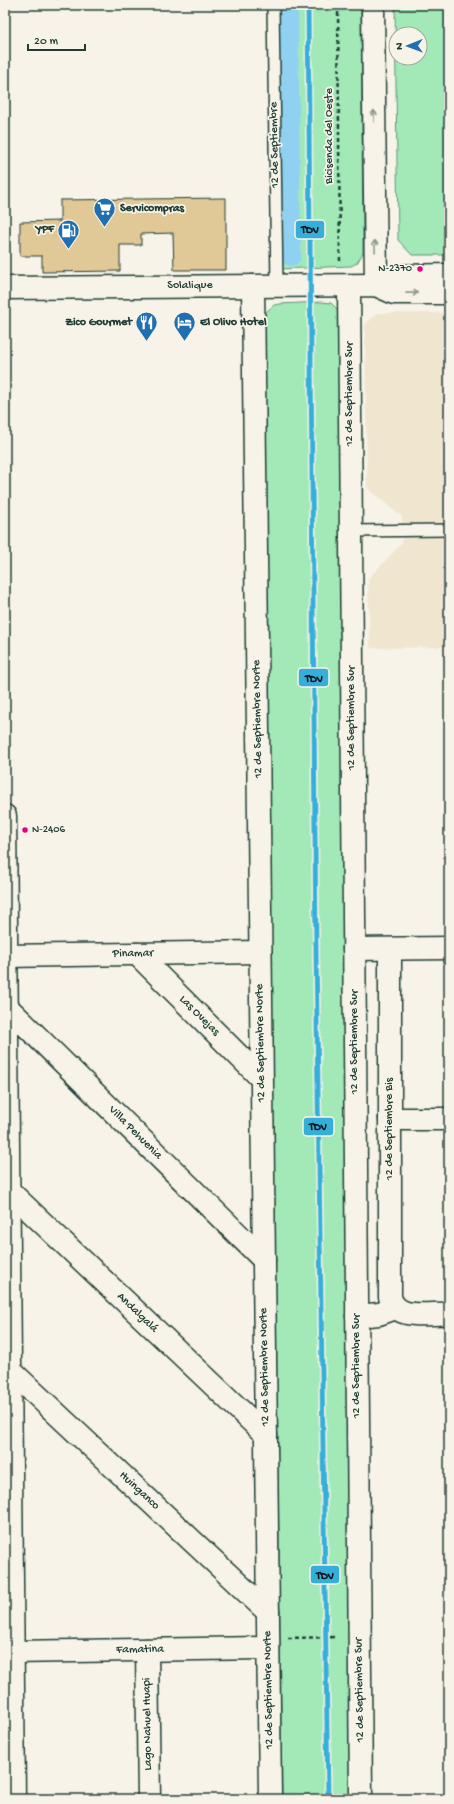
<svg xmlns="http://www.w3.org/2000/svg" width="454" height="1804" viewBox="0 0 454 1804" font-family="'Gochi Hand',sans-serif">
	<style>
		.built { fill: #f0e6d0 }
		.green { fill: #a2e9b7; stroke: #609376; fill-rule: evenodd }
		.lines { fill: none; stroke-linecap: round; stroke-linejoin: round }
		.canal { stroke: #90d1f2; stroke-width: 20 }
		.building { fill: #e1c897; stroke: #1f3d34 }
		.lane-casing { stroke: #1f3d34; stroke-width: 14 }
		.street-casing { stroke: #1f3d34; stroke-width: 25 }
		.secondary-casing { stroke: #1f3d34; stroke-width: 25 }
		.path { stroke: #1f3d34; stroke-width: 2.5; stroke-dasharray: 4 3; stroke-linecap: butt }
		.lane { stroke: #f7f3e8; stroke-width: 11 }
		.street { stroke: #f7f3e8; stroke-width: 22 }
		.secondary { stroke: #f7f3e8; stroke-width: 22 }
		.rail-1-casing { stroke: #f7f3e8; stroke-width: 8 }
		.rail-1 { stroke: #35aeda; stroke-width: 5 }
		.oneway { stroke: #8b988e }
		.bus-dot { fill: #e5007d; stroke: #f7f3e8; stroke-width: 1.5 }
		.labels { text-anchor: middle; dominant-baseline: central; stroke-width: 3.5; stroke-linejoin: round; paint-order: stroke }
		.bus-label { font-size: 11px; fill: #1f3d34; stroke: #f7f3e8; text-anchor: end }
		.street-label { font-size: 12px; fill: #1f3d34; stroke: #f7f3e8 }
		.poi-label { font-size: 12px; font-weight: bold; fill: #1f3d34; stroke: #f7f3e8; text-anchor: start }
		.line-badge { stroke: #f7f3e8; stroke-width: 1.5 }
		.pale-badge-label { font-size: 11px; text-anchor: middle; font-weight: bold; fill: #111 }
	</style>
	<rect width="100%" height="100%" fill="#f7f3e8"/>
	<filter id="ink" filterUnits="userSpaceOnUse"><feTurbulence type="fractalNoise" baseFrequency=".025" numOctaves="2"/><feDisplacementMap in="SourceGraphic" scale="8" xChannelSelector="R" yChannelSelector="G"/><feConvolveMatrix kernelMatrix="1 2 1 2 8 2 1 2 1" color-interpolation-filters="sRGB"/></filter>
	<g filter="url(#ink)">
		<polygon class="built" points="377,313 449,313 449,647 370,648 368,579 402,543 402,517 367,488 365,325"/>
		<g class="green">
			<polygon points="278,5 361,5 363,253 357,263 351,266 280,269"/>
			<path d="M 395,5 L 449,5 L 449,255 L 412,255 L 398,240 ZM 396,34 L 420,34 L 420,58 L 396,58 Z"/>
			<polygon points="320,302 331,303 339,311 356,1799 282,1799 264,323 266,312 274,305 280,304"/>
		</g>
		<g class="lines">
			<polyline class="canal" points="288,5 291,256"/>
		</g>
		<polygon class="building" points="226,198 226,270 174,270 173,233 141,234 141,245 120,245 120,271 42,272 42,256 20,256 20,222 60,221 60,200"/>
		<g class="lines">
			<defs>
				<g id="lane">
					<polyline points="273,5 277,286"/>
					<polyline points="351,531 449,530"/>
				</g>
				<g id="street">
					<polyline points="373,5 376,285"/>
					<polyline points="253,286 270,1799"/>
					<polyline points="349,286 361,1799"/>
					<polyline points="354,949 449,948"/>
					<path d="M 390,949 L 390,1297 C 396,1322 430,1312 449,1314"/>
					<polyline points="137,954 261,1078"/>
					<polyline points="5,956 260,952"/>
					<polyline points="7,1007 264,1260"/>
					<polyline points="390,1119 449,1119"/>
					<polyline points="8,1190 266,1435"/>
					<polyline points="357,1316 379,1314 396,1308"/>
					<polyline points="10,1370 268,1612"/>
					<polyline points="147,1650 149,1799"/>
					<polyline points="12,1652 268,1648"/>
				</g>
				<g id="secondary">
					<polyline points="376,285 399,276 449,275"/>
					<polyline points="5,288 376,285 394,293 449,293"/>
					<polyline points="5,816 14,1799"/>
				</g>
			</defs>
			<use href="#lane" class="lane-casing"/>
			<use href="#street" class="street-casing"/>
			<use href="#secondary" class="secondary-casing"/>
			<g class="path">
				<polyline points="338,5 340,264"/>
				<polyline points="288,1638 336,1637"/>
			</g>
			<use href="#lane" class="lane"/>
			<use href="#street" class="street"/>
			<use href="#secondary" class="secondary"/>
			<defs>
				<polyline id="rail-1" points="308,5 316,951 328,1799"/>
			</defs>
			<use href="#rail-1" class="rail-1-casing"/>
			<use href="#rail-1" class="rail-1"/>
		</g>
		<defs><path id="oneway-shaft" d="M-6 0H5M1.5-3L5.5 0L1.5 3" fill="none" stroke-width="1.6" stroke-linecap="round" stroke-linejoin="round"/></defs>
		<g class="oneway">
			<use href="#oneway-shaft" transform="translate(374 116) rotate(-91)"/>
			<use href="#oneway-shaft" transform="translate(375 246) rotate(-91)"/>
			<use href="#oneway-shaft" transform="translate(412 293) rotate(-1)"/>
		</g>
	</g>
	<defs>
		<symbol id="supermarket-pin" viewBox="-11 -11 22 30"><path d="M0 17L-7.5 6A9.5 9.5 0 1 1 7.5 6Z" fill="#1f6fb2" stroke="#f7f3e8"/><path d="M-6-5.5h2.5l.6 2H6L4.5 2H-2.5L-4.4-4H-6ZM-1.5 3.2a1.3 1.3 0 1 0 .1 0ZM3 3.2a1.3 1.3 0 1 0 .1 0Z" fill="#fff"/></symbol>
		<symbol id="fuel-pin" viewBox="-11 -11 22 30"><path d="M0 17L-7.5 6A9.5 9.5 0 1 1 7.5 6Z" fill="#1f6fb2" stroke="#f7f3e8"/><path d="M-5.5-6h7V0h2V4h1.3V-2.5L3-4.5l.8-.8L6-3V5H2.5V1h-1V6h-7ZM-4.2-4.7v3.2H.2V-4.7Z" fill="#fff"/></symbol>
		<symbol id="restaurant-pin" viewBox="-11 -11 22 30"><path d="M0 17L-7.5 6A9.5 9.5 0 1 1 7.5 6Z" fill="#1f6fb2" stroke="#f7f3e8"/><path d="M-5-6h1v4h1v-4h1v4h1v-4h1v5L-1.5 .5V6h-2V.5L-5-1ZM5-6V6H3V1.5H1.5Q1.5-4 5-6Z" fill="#fff"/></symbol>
		<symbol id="hotel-pin" viewBox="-11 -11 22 30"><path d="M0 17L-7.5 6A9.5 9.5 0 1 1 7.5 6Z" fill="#1f6fb2" stroke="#f7f3e8"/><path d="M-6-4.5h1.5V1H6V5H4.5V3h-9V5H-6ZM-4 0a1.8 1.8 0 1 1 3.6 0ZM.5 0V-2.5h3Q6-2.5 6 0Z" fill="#fff"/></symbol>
	</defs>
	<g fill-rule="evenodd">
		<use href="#supermarket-pin" x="92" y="196" width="25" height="34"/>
		<use href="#fuel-pin" x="56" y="218" width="25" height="34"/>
		<use href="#restaurant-pin" x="134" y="310" width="25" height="34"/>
		<use href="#hotel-pin" x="172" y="310" width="25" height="34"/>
	</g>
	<g class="bus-dot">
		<circle cx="420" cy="269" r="3.5"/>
		<circle cx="25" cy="830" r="3.5"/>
	</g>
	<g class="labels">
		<g class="bus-label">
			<text x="412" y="269">N-2370</text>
			<text x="32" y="830" text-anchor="start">N-2406</text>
		</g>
		<g class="street-label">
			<text transform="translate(330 136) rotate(-90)">Bicisenda del Oeste</text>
			<text transform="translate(275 145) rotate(-91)">12 de Septiembre</text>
			<text x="190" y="286">Solalique</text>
			<text transform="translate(350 394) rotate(-90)">12 de Septiembre Sur</text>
			<text transform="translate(352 718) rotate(-90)">12 de Septiembre Sur</text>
			<text transform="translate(258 719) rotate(-91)">12 de Septiembre Norte</text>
			<text transform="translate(133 954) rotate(-1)">Pinamar</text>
			<text transform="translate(199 1016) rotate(45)">Las Ovejas</text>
			<text transform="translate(355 1042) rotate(-90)">12 de Septiembre Sur</text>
			<text transform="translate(261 1043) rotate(-91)">12 de Septiembre Norte</text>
			<text transform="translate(390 1129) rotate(-90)">12 de Septiembre Bis</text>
			<text transform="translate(135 1133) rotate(45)">Villa Pehuenia</text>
			<text transform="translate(137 1313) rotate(44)">Andalgalá</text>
			<text transform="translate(357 1366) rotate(-90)">12 de Septiembre Sur</text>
			<text transform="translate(265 1367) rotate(-91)">12 de Septiembre Norte</text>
			<text transform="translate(139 1491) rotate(43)">Huinganco</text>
			<text transform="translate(140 1650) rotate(-1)">Famatina</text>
			<text transform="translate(269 1690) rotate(-91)">12 de Septiembre Norte</text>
			<text transform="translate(360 1690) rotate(-91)">12 de Septiembre Sur</text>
			<text transform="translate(148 1724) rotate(-91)">Lago Nahuel Huapi</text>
		</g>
		<g class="poi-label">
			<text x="120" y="209">Servicompras</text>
			<text x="54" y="230" text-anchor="end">YPF</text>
			<text x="132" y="323" text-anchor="end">Zico Gourmet</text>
			<text x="200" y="323">El Olivo Hotel</text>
		</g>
	</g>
	<g class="line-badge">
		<rect x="295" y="220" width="30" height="19" rx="4" fill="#35aeda"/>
		<rect x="298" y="668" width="31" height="19" rx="4" fill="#35aeda"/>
		<rect x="303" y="1117" width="31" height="19" rx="4" fill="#35aeda"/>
		<rect x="310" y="1565" width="30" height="19" rx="4" fill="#35aeda"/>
	</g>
	<g class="pale-badge-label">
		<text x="310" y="233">TDV</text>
		<text x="314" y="682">TDV</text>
		<text x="318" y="1130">TDV</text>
		<text x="325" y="1579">TDV</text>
	</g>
	<rect width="454" height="1804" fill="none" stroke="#f7f3e8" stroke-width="20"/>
	<rect x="10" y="10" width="434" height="1784" fill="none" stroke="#1f3d34" stroke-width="1.5" filter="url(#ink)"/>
	<g transform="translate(408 46) rotate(269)"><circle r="19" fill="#f7f3e8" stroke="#a1aaa0"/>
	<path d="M0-3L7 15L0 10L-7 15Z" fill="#1f6fb2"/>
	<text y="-6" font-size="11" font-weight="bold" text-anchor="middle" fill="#1f3d34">N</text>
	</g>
	<path d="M28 44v6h57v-6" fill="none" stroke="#1f3d34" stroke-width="2"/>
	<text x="34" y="44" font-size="12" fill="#1f3d34" stroke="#f7f3e8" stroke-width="3" paint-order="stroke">20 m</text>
</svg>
